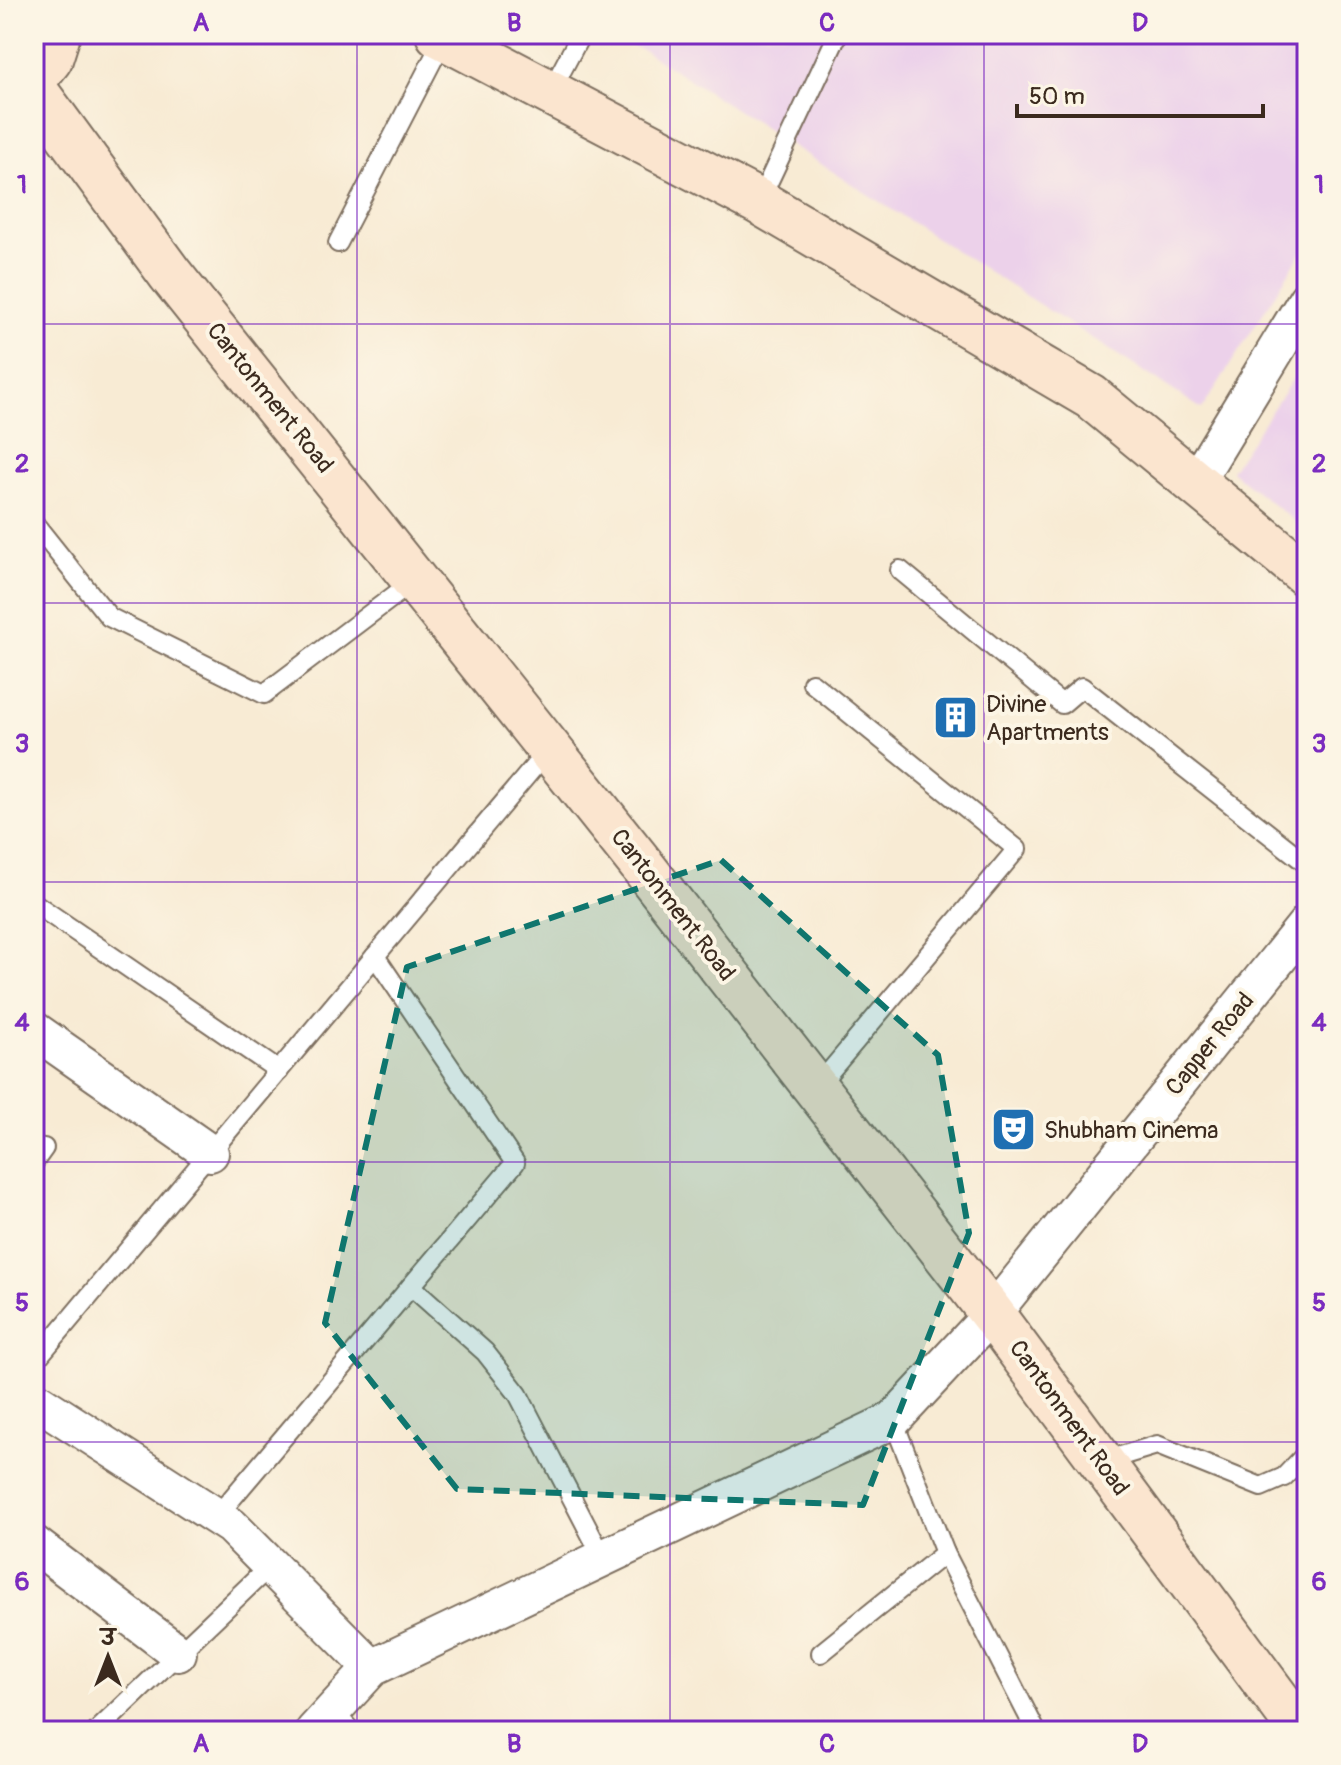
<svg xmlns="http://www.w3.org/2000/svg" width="1341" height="1765" viewBox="0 0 1341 1765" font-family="Pangolin,'Playpen Sans Deva',sans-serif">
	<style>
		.built { fill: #ecd1ea }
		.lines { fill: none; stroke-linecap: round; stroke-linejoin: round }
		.lane-casing { stroke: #7d6e5e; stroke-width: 22 }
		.street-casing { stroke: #7d6e5e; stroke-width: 40 }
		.secondary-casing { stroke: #7d6e5e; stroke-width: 48 }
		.lane { stroke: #fff; stroke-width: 18 }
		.street { stroke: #fff; stroke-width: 36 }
		.secondary { stroke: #fbe5cf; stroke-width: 44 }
		.marked { fill: #0f766e; fill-opacity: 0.2; stroke: #0f766e; stroke-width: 6; stroke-dasharray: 16 10; stroke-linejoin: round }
		.grid { fill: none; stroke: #7b2cbf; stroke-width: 2; stroke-opacity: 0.55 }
		.labels { text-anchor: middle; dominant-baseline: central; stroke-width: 8; stroke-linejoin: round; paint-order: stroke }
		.street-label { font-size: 24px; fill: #3b2a1e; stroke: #fcf5e5 }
		.poi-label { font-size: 24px; fill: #3b2a1e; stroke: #fcf5e5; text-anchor: start }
		.neatline { fill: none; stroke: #7b2cbf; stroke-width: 3 }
		.grid-label { font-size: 26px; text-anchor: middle; font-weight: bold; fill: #7b2cbf }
	</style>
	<rect width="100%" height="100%" fill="#fcf5e5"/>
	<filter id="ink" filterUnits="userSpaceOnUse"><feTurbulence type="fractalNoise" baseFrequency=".0125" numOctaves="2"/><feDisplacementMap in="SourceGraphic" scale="16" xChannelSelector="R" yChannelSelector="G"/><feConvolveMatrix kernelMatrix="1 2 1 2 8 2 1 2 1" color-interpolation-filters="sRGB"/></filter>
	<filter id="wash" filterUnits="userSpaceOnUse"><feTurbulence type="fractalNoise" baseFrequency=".006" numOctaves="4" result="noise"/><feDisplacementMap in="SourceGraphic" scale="32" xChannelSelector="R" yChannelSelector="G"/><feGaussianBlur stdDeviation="1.8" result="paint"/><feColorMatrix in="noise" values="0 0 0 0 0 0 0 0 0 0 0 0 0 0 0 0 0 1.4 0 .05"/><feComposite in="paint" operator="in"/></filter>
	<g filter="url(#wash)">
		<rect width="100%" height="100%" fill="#f8ebd4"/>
		<g class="built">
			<polygon points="604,34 1307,34 1307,244 1202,409 645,51"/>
			<polygon points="1307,358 1307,531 1231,471"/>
		</g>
	</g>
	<g filter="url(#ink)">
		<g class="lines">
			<defs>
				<g id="lane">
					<polyline points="550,93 581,34"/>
					<polyline points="759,202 838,34"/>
					<polyline points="338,243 444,38"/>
					<polyline points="34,523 109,617 264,694 415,580"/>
					<polyline points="900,570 1062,704 1082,687 1307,864"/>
					<polyline points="812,683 1017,849 816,1088"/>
					<polyline points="34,903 279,1071"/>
					<polyline points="34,1162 44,1148"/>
					<polyline points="411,1286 485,1352 518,1394 603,1558"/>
					<polyline points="34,1362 549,749"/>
					<polyline points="893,1420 945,1553 1036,1731"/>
					<polyline points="1101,1462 1157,1445 1261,1487 1284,1477 1307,1453"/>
					<polyline points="217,1516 515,1163 375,956"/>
					<polyline points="821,1653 945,1553"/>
					<polyline points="333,1711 351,1731"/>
					<polyline points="97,1731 270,1566"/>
				</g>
				<g id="street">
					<polyline points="1195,483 1307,299"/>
					<polyline points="34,1030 210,1153"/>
					<polyline points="34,1399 231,1526 372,1668"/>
					<polyline points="34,1544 178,1653"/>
					<polyline points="314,1731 372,1668 893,1420 992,1314 1307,923"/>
				</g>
				<g id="secondary">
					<polyline points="438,34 759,202 1091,397 1307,575"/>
					<polyline points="34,79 50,59 58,34"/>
					<polyline points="34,89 170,274 637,859 992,1314 1301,1731"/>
				</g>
			</defs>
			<use href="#lane" class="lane-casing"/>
			<use href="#street" class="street-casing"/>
			<use href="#secondary" class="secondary-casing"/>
			<use href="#lane" class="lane"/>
			<use href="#street" class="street"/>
			<use href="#secondary" class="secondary"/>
		</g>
	</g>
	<path class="marked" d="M 721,860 L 938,1055 L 969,1233 L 863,1505 L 457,1489 L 325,1323 L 407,967 Z"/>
	<path class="grid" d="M 357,34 L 357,1731M 670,34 L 670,1731M 984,34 L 984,1731M 34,324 L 1307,324M 34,603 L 1307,603M 34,882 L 1307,882M 34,1162 L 1307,1162M 34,1442 L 1307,1442"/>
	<defs>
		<symbol id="building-square" viewBox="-11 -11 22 22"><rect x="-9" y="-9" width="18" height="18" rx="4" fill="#1f6fb2" stroke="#fcf5e5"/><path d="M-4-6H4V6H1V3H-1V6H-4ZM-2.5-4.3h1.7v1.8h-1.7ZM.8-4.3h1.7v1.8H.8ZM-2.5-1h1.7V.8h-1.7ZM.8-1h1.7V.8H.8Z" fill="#fff"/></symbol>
		<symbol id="theatre-square" viewBox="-11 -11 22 22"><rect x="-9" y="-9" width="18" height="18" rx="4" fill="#1f6fb2" stroke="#fcf5e5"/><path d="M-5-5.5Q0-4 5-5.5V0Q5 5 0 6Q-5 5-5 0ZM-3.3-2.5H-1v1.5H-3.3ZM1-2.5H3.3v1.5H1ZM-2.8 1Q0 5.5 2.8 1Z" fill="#fff"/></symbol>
	</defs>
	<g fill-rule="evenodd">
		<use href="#building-square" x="930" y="692" width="51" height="51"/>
		<use href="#theatre-square" x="988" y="1104" width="51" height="51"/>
	</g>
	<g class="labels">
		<g class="street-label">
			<text transform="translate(270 398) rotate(51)">Cantonment Road</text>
			<text transform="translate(673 905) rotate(52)">Cantonment Road</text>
			<text transform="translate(1210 1044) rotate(-51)">Capper Road</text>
			<text transform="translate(1069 1418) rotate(54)">Cantonment Road</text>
		</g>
		<g class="poi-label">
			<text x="986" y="704">Divine<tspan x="986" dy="28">Apartments</tspan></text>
			<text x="1044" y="1130">Shubham Cinema</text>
		</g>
	</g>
	<rect width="1341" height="1765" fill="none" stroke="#fcf5e5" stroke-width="88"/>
	<g transform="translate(108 1657)" stroke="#fcf5e5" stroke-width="6" paint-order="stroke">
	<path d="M0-6L14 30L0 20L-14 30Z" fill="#3b2a1e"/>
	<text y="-12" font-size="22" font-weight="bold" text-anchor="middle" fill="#3b2a1e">उ</text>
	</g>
	<path d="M1017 104v12h246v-12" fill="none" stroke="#3b2a1e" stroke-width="4"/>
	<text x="1029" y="104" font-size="24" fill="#3b2a1e" stroke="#fcf5e5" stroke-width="6" paint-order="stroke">50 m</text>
	<rect x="44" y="44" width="1253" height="1677" class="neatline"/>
	<g class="grid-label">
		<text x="201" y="31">A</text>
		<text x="514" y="31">B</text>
		<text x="827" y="31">C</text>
		<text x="1140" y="31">D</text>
		<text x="22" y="193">1</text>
		<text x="1319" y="193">1</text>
		<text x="22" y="472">2</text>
		<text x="1319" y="472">2</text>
		<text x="22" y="752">3</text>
		<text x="1319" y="752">3</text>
		<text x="22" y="1031">4</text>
		<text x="1319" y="1031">4</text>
		<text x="22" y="1311">5</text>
		<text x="1319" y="1311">5</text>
		<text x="22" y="1590">6</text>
		<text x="1319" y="1590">6</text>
		<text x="201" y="1752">A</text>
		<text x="514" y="1752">B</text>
		<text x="827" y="1752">C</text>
		<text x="1140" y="1752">D</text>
	</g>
</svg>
